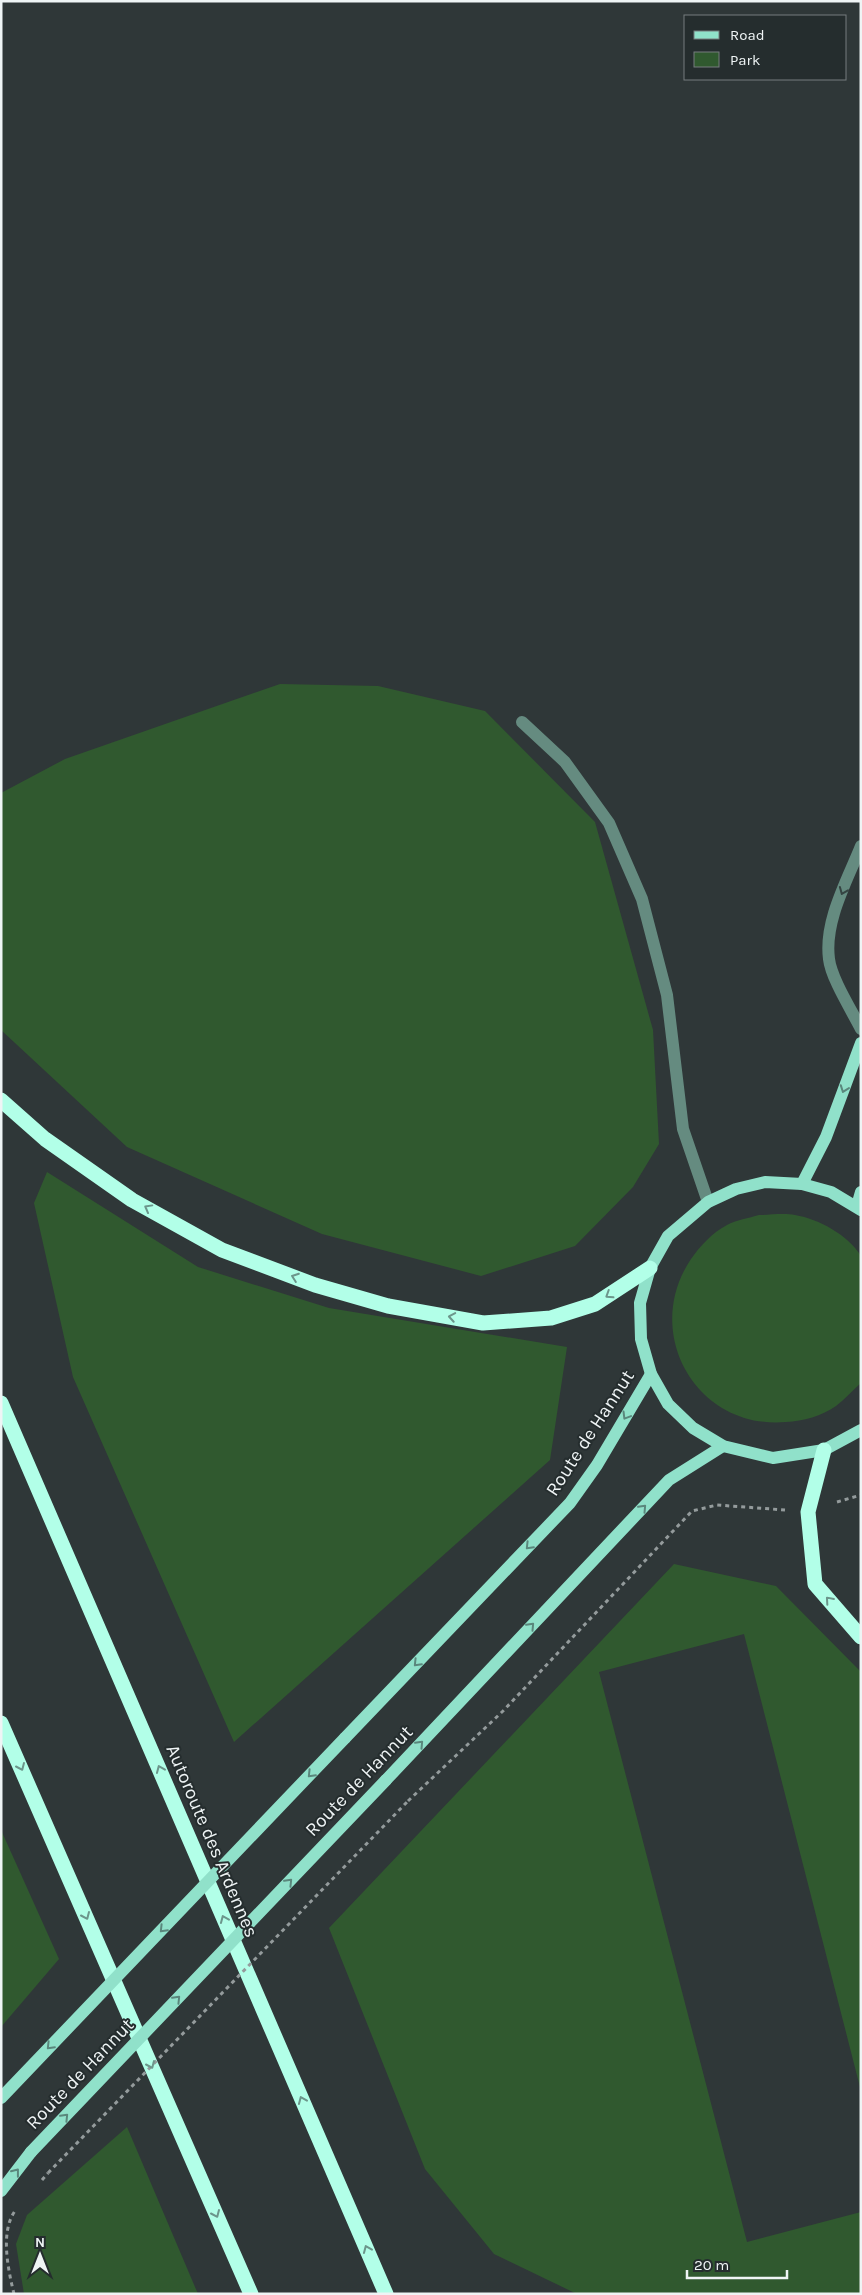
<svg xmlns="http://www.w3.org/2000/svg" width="862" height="2295" viewBox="0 0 862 2295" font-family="Karla,sans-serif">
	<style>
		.green { fill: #30592f }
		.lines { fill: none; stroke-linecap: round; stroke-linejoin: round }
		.path { stroke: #949b9c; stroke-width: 3; stroke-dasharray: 4 4; stroke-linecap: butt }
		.minor { stroke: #658b80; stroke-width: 12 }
		.major { stroke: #90e1ca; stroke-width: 12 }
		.highway { stroke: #b2ffe8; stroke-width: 15 }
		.path-bridge { stroke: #949b9c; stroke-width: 3; stroke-dasharray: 4 4; stroke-linecap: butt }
		.major-bridge { stroke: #90e1ca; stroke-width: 12 }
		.oneway { stroke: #354442 }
		.oneway2 { stroke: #5a877c }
		.oneway3 { stroke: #6c968b }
		.labels { text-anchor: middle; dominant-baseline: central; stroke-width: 4; stroke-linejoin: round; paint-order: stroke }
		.street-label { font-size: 19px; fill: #eff4f5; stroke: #252d2e }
	</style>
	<rect width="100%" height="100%" fill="#2f3738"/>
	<g class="green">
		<polygon points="280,684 378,686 485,711 595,822 653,1030 659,1144 633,1187 575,1246 481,1276 322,1234 127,1147 1,1030 1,793 65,759"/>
		<polygon points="47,1172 198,1267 329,1308 567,1347 550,1460 234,1742 73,1377 34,1203"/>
		<path d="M 759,1215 C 770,1215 784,1213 795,1215 C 819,1219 848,1235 861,1256 L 861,1383 C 853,1390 845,1399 836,1406 C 822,1416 803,1421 786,1422 C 697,1430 641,1333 691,1259 C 700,1246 712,1233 727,1225 C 736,1220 749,1218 759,1215 Z"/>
		<polygon points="674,1564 776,1586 861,1672 861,2091 744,1634 599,1672 747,2242 861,2212 861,2294 577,2294 494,2254 425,2169 329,1928"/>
		<polygon points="1,1830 59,1959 1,2027"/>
		<polygon points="127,2127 198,2294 24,2294 16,2244 27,2215"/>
	</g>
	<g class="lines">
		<g class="path">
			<polyline points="837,1502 861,1495"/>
			<polyline points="408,1801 503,1711 692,1511 717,1505 785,1510"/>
			<polyline points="42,2180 48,2173"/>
			<path d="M 14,2294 C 8,2269 0,2232 15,2211"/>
		</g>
		<g class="minor">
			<polyline points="522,722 565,762 609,823 642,899 667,995 683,1129 708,1202"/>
			<path d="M 861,846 C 847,881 824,921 829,959 C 831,978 852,1011 861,1029"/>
		</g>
		<g class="major">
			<polyline points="802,1184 826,1137 861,1043"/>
			<polyline points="857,1206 861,1192"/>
			<polyline points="861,1210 831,1192 802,1184 765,1182 736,1189 708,1202 668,1236 650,1268 640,1303 641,1339 651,1374 668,1404 693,1428 723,1446 773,1458 824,1450 861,1430"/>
			<polyline points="345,1738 570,1503 597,1465 651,1374"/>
			<polyline points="386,1780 669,1480 723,1446"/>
			<polyline points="1,2191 31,2152"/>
		</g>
		<g class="highway">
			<polyline points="1,1100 45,1139 132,1200 222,1250 315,1285 388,1306 483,1323 551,1318 595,1304 650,1268"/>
			<polyline points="1,1403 386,2294"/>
			<polyline points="824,1450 808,1512 815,1584 861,1637"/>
			<polyline points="1,1723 251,2294"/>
		</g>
		<polyline class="path-bridge" points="48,2173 408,1801"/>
		<g class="major-bridge">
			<polyline points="1,2098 345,1738"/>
			<polyline points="31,2152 386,1780"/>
		</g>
	</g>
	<defs><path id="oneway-chevron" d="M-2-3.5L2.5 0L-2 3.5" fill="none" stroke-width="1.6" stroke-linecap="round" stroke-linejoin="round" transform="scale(1.25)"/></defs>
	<use class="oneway" href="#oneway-chevron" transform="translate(843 891) rotate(112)"/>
	<g class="oneway2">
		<use href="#oneway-chevron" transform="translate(844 1089) rotate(110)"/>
		<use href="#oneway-chevron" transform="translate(626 1416) rotate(121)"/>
		<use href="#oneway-chevron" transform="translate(643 1508) rotate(-47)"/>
		<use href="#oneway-chevron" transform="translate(529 1546) rotate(134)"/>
		<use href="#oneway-chevron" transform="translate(531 1626) rotate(-47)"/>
		<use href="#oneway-chevron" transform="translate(417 1663) rotate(134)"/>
		<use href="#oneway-chevron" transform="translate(420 1744) rotate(-47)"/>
		<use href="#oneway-chevron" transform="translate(311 1774) rotate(134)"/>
		<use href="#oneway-chevron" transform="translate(289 1882) rotate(-46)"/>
		<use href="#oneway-chevron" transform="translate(163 1929) rotate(134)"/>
		<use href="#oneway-chevron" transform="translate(177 1999) rotate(-46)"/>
		<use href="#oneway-chevron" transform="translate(50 2046) rotate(134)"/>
		<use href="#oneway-chevron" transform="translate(65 2117) rotate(-46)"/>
		<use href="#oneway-chevron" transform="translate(16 2172) rotate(-52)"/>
	</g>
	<g class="oneway3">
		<use href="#oneway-chevron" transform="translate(148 1208) rotate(-151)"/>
		<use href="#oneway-chevron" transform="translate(295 1277) rotate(-160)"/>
		<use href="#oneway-chevron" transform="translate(609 1295) rotate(147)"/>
		<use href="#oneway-chevron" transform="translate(452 1317) rotate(-170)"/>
		<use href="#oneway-chevron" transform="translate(829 1600) rotate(-131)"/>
		<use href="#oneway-chevron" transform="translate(21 1767) rotate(66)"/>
		<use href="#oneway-chevron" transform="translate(160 1769) rotate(-113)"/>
		<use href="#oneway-chevron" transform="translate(86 1916) rotate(66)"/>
		<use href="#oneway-chevron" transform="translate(224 1919) rotate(-113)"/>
		<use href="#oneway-chevron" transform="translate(151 2065) rotate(66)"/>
		<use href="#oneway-chevron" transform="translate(302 2100) rotate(-113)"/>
		<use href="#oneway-chevron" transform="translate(216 2214) rotate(66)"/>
		<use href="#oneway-chevron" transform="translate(367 2249) rotate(-113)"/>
	</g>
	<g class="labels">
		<g class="street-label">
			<text transform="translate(590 1433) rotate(-57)">Route de Hannut</text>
			<text transform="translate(359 1781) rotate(-46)">Route de Hannut</text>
			<text transform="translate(212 1841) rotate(67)">Autoroute des Ardennes</text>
			<text transform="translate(80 2074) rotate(-46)">Route de Hannut</text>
		</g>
	</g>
	<rect width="862" height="2295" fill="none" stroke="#eff4f5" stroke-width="5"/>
	<rect x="684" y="15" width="162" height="65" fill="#252d2e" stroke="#767d7e"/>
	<rect x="694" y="31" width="25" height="8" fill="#90e1ca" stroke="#767d7e"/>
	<text x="730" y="40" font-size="15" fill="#eff4f5">Road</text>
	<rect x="694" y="52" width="25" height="15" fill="#30592f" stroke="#767d7e"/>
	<text x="730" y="65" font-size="15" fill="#eff4f5">Park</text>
	<g transform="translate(40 2255)" stroke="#252d2e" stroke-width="4" paint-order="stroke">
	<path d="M0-4L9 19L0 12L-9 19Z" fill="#eff4f5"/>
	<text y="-8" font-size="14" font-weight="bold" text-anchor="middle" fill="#eff4f5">N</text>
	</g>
	<path d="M687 2270v8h100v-8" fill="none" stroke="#eff4f5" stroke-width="2.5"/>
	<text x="694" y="2270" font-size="15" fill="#eff4f5" stroke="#252d2e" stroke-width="4" paint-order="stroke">20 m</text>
</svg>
